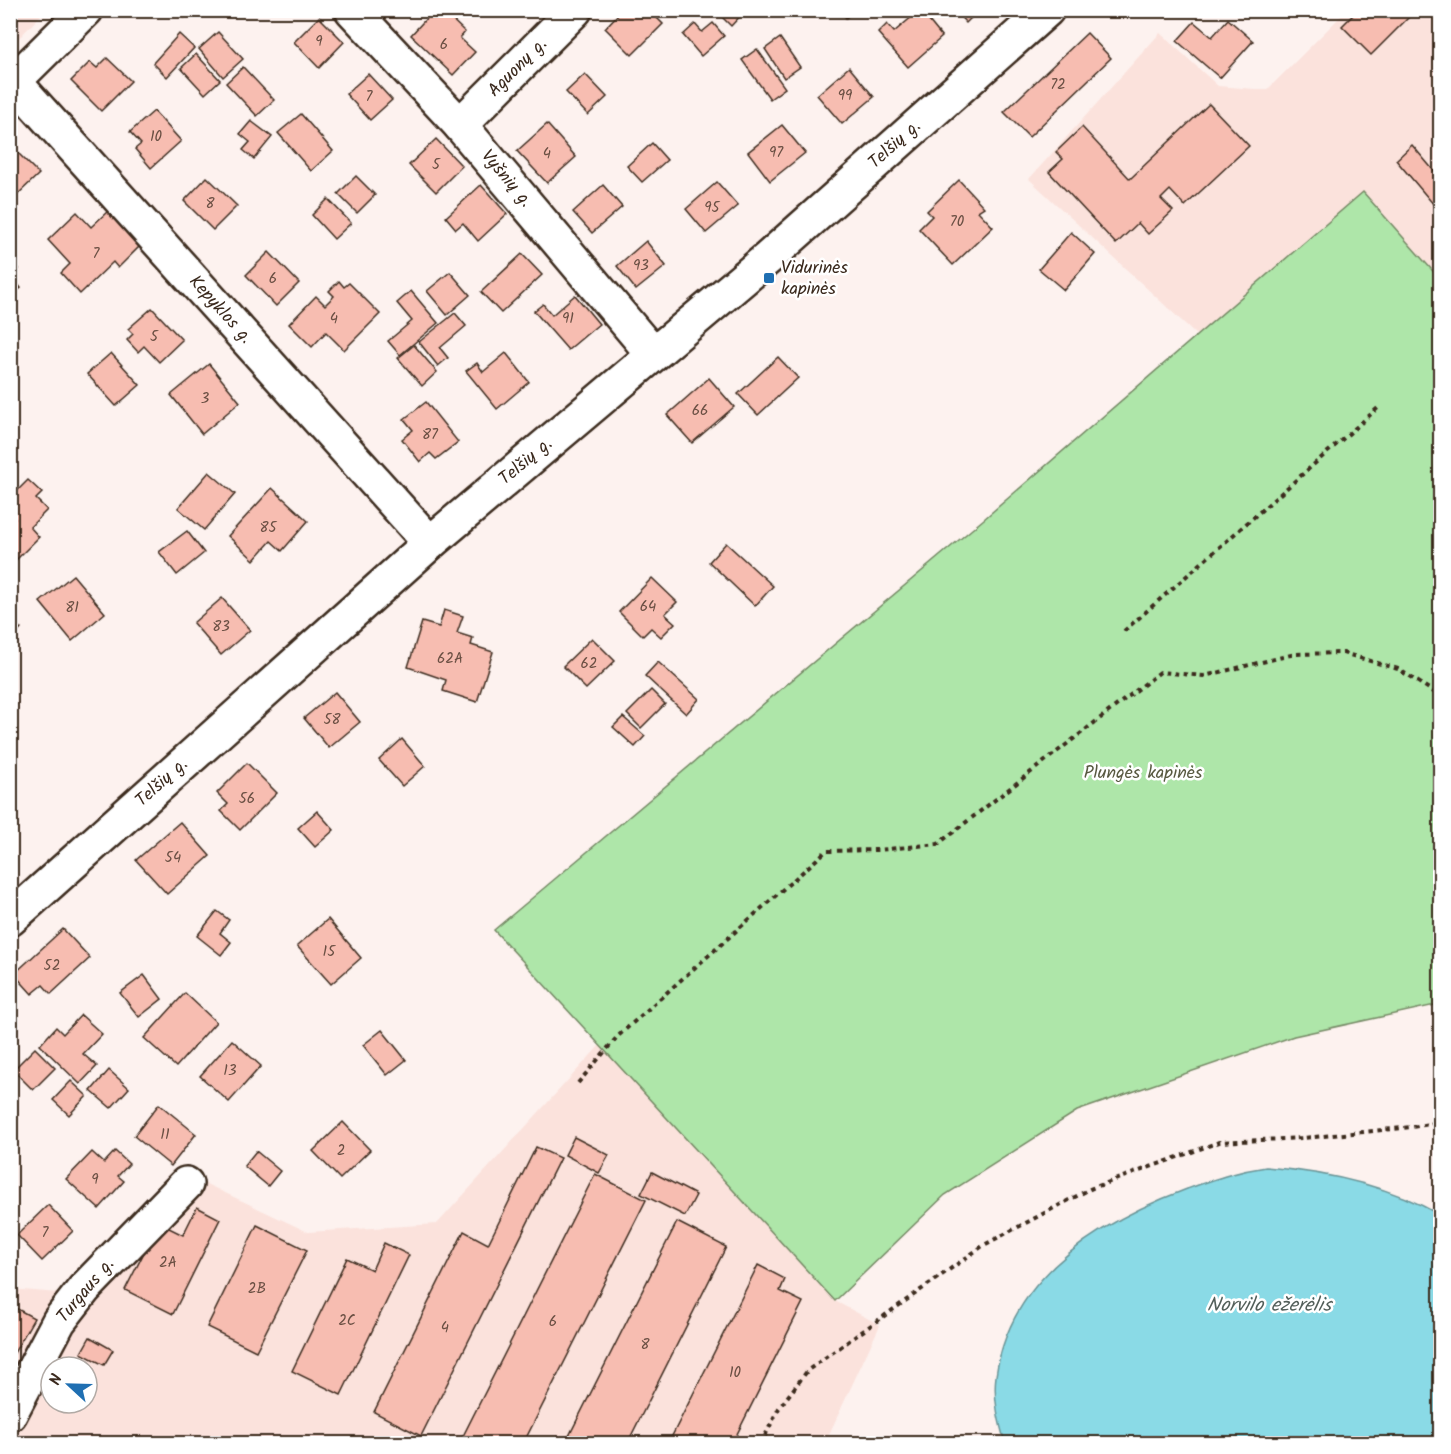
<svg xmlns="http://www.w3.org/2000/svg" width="1451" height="1454" viewBox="0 0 1451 1454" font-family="Kalam,sans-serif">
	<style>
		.built { fill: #fbe2dc; fill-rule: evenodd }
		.green { fill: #aee6a9; stroke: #748864; stroke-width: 1.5 }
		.water { fill: #8adae6; stroke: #6a9496; stroke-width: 1.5 }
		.building { fill: #f7bdb1; stroke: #3b2a1e; stroke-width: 1.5 }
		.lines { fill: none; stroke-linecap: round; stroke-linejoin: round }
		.street-casing { stroke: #3b2a1e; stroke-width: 38 }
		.path { stroke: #3b2a1e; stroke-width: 4; stroke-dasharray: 4.5 4.5; stroke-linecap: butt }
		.street { stroke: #fff; stroke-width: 33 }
		.poi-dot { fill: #1f6fb2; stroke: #fff; stroke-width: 2 }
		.labels { text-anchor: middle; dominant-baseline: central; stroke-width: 5; stroke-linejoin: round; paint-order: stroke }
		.number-label { font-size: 15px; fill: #6a4f43 }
		.street-label { font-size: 18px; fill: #3b2a1e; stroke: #fff }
		.poi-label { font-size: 18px; fill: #3b2a1e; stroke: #fff; text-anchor: start }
		.park-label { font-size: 18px; fill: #585941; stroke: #fff }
		.water-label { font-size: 20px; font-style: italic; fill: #535f5a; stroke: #fff }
	</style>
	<rect width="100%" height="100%" fill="#fdf2ef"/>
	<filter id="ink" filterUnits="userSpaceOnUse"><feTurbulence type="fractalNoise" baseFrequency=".0167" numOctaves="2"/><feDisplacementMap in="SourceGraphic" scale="12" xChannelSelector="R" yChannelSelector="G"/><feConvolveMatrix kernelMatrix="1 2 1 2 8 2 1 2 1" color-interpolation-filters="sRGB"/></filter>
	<g filter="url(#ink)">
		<g class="built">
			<polygon points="11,10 45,10 45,11 17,40 11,34"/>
			<polygon points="1346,11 1440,11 1440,279 1363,193 1197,335 1029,179 1160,33 1218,86 1267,90"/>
			<path d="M 600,1045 L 835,1301 L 880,1325 L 825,1443 L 11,1444 L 11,1289 L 58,1293 L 187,1175 L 308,1232 L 437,1224 ZM 51,1367 L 87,1367 L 87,1403 L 51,1403 Z"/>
		</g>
		<polygon class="green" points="1363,192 1440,279 1440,1004 1294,1036 1077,1111 945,1195 835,1301 494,930 984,519"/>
		<path class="water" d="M 1266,1167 C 1325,1172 1388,1185 1440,1215 L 1440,1443 L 1005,1443 C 999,1422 993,1399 996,1376 C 1010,1276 1101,1221 1187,1189 C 1215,1179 1237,1171 1266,1167 Z"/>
		<g class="building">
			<polygon points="177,10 192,10 184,18"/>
			<polygon points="434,10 442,10 465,32 460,38 475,52 453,75 411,35"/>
			<polygon points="622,10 649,10 663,24 632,55 605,28"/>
			<polygon points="715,10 746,10 731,26"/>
			<polygon points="839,10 855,10 846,18"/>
			<polygon points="920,10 942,37 908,67 878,33 887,24 894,32"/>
			<polygon points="954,10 979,10 966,23"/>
			<polygon points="1358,10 1416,10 1371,55 1342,26"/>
			<polygon points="319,17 344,42 319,68 294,42"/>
			<polygon points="1228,19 1253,41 1220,78 1177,41 1194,22 1212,37"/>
			<polygon points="713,23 724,36 701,56 683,35 695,24 702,32"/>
			<polygon points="218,32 243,59 223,77 199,49"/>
			<polygon points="1087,33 1111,58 1029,137 1004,112"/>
			<polygon points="179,34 194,48 167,77 153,63"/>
			<polygon points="780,38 800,67 784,78 765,49"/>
			<polygon points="757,49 785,88 770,99 742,60"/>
			<polygon points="196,54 220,80 205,94 181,68"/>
			<polygon points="107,58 131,81 101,111 71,81 90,62 97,68"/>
			<polygon points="243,67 274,100 257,116 226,83"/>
			<polygon points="849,67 874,97 842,124 817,95"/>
			<polygon points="368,74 392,100 370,120 346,94"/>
			<polygon points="585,74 607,97 588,115 566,92"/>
			<polygon points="1209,104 1249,146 1185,206 1170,190 1161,199 1173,211 1148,234 1138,223 1116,244 1049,172 1063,159 1056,152 1082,127 1130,179"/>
			<polygon points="154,111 181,141 151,168 135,149 141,144 130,132"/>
			<polygon points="301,114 333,151 311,171 278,133"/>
			<polygon points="251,121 272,137 254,159 243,150 250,142 240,134"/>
			<polygon points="547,124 576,157 547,183 517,151"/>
			<polygon points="782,125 805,153 770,181 748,152"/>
			<polygon points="436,139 462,166 436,192 409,165"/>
			<polygon points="652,143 667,160 642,182 627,166"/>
			<polygon points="10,145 39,174 16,196 10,191"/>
			<polygon points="1412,145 1440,178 1440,212 1396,160"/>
			<polygon points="356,176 375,195 357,213 338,194"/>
			<polygon points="207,177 237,206 213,230 184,201"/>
			<polygon points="959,180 984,207 978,211 993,227 953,265 919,229 932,216 927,211"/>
			<polygon points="717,182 738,206 706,233 686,209"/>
			<polygon points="481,185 507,214 478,241 463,223 456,229 446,217"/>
			<polygon points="603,185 622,207 592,233 573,212"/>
			<polygon points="328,199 351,223 334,239 312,215"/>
			<polygon points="108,211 140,246 118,268 113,262 80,294 61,273 70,264 48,240 77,212 91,227"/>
			<polygon points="1071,232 1095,254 1064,290 1039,269"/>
			<polygon points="646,241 666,266 636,290 617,266"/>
			<polygon points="269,252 299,283 276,306 246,275"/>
			<polygon points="522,254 542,275 501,313 481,292"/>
			<polygon points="11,258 19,269 11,276 21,288 10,296 10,259"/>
			<polygon points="450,272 470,295 447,315 427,291"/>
			<polygon points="339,281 344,287 349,283 380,314 344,350 326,332 312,347 289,324 316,296 325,305 334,296 329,291"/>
			<polygon points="411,291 438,323 400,355 388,341 412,321 397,303"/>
			<polygon points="575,295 599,324 568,350 534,311 543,304 552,315"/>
			<polygon points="152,308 182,340 159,362 144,346 138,352 127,340 133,334 128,329"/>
			<polygon points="455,313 466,326 440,348 448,358 438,366 419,342"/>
			<polygon points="414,345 437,372 422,386 398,358"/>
			<polygon points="111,353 140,385 116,406 87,374"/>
			<polygon points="506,353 529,382 497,409 466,371 477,363 483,372"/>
			<polygon points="778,357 798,378 758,415 738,394"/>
			<polygon points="209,364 240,402 202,434 171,395"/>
			<polygon points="709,378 734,407 692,443 667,415"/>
			<polygon points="426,402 458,442 436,459 430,453 420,462 402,439 413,430 404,419"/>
			<polygon points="209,472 235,494 204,530 178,508"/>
			<polygon points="28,480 42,493 36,499 47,510 30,527 39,537 10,566 10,524 15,519 10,514 10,498"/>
			<polygon points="272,488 308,521 282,551 271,541 254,560 228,536"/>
			<polygon points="187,531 204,553 177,575 159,552"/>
			<polygon points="726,543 773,586 755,606 709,562"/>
			<polygon points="73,575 105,613 72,641 40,602"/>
			<polygon points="652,578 677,602 665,614 675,623 661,637 651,628 643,636 619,612"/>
			<polygon points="222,598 250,630 221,655 193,623"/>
			<polygon points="444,610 463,616 457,633 473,638 471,645 493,652 477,702 443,691 446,680 408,667 422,622 439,627"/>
			<polygon points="10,619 21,629 10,640"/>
			<polygon points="592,638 615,661 586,689 563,666"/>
			<polygon points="658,662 699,699 686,714 645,676"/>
			<polygon points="651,690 665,704 641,728 627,714"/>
			<polygon points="335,692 360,722 329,748 304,718"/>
			<polygon points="623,717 645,736 635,747 613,727"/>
			<polygon points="402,739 425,766 402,786 379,760"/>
			<polygon points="247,763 277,793 240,830 221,811 228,804 217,793"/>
			<polygon points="317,811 334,830 315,847 298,828"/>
			<polygon points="180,822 210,856 167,894 136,860"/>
			<polygon points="217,911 229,920 220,933 231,942 221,955 197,936"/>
			<polygon points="328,919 361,958 331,984 297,946"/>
			<polygon points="63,929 90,958 51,994 43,985 32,994 14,974"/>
			<polygon points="144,975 162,999 139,1017 120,993"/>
			<polygon points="185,993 216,1022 176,1067 144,1038"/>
			<polygon points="81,1015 102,1034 83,1054 97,1066 80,1084 40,1045 56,1027 63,1034"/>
			<polygon points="382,1030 406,1060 387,1075 363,1045"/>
			<polygon points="232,1040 261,1066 229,1102 200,1076"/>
			<polygon points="35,1048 55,1068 33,1090 13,1070"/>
			<polygon points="109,1070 129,1088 111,1108 91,1091"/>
			<polygon points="71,1081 87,1096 69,1115 53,1100"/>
			<polygon points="159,1104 196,1134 171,1166 134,1136"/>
			<polygon points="343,1122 370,1150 340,1179 313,1151"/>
			<polygon points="574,1137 609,1155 599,1173 565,1155"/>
			<polygon points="536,1147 560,1158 421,1436 374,1412 464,1231 488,1244"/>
			<polygon points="115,1151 129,1164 118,1176 124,1181 99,1209 66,1179 92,1152 104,1163"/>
			<polygon points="256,1151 280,1171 268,1186 244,1166"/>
			<polygon points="652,1172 696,1195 685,1216 641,1194"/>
			<polygon points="595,1174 646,1200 523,1444 459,1444"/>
			<polygon points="48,1205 73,1231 42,1261 17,1235"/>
			<polygon points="197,1207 220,1219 173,1314 125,1290 159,1223 183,1235"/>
			<polygon points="677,1222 726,1247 627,1444 565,1444"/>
			<polygon points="257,1225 307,1250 256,1351 207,1327"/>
			<polygon points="384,1243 409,1255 341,1395 292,1371 347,1258 372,1270"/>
			<polygon points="758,1265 785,1279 780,1291 803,1302 732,1444 668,1444"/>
			<polygon points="10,1305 34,1318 10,1360"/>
			<polygon points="90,1337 113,1350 104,1365 81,1353"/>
		</g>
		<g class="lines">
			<defs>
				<g id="street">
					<polyline points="352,10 460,125 653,354"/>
					<polyline points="10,77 430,543"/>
					<polyline points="10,85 86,10"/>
					<polyline points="460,125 575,10"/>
					<polyline points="10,919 430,543 768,258 1047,10"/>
					<polyline points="10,1414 59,1321 84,1289 186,1184"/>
				</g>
			</defs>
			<use href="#street" class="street-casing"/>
			<g class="path">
				<polyline points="1124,631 1378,408"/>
				<polyline points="578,1083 618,1036 826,851 878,850 938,844 1160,672 1204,676 1295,654 1343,653 1398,669 1440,696"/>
				<polyline points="761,1444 779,1408 808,1370 984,1245 1090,1189 1219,1142 1304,1138 1412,1127 1440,1122"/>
			</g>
			<use href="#street" class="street"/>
		</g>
	</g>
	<rect class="poi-dot" x="763" y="272" width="12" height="12" rx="3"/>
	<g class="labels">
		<g class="number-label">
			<text x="319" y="42">9</text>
			<text x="444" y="45">6</text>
			<text x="1058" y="85">72</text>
			<text x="845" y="96">99</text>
			<text x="369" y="97">7</text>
			<text x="156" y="137">10</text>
			<text x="776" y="153">97</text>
			<text x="547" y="154">4</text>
			<text x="436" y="165">5</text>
			<text x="210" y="204">8</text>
			<text x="712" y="208">95</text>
			<text x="957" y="222">70</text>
			<text x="96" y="254">7</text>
			<text x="641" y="266">93</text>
			<text x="273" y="279">6</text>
			<text x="334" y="319">4</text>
			<text x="568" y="319">91</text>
			<text x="154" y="337">5</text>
			<text x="205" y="399">3</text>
			<text x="700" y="411">66</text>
			<text x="430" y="435">87</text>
			<text x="268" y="528">85</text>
			<text x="648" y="607">64</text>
			<text x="72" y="608">81</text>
			<text x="221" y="627">83</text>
			<text x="450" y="659">62A</text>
			<text x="589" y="664">62</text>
			<text x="332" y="720">58</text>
			<text x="247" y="799">56</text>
			<text x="173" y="858">54</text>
			<text x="329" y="952">15</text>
			<text x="52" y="966">52</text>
			<text x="230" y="1071">13</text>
			<text x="165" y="1135">11</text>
			<text x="341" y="1151">2</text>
			<text x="95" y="1180">9</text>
			<text x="45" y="1233">7</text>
			<text x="168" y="1263">2A</text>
			<text x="257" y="1289">2B</text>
			<text x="347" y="1321">2C</text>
			<text x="553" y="1322">6</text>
			<text x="445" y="1328">4</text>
			<text x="645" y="1345">8</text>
			<text x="735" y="1373">10</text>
		</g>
		<g class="street-label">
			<text transform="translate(518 68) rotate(-45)">Aguonų g.</text>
			<text transform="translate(895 145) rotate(-42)">Telšių g.</text>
			<text transform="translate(506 179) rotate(50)">Vyšnių g.</text>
			<text transform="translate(220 310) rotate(48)">Kepyklos g.</text>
			<text transform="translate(526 462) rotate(-40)">Telšių g.</text>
			<text transform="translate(162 783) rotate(-42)">Telšių g.</text>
			<text transform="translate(86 1291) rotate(-50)">Turgaus g.</text>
		</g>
		<g class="poi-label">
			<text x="781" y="268">Vidurinės<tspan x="781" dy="21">kapinės</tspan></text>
		</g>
		<g class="park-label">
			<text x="1143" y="773">Plungės kapinės</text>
		</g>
		<g class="water-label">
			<text x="1269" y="1306">Norvilo ežerėlis</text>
		</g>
	</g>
	<rect width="1451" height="1454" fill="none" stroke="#fff" stroke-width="36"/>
	<rect x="18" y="18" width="1415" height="1418" fill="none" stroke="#3b2a1e" stroke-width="2" filter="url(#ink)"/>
	<g transform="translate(69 1385) rotate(292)"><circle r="28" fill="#ffffff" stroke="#b1aaa5" stroke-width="1.5"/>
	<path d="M0-4.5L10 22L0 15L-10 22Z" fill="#1f6fb2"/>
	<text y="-9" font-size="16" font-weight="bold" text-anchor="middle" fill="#3b2a1e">N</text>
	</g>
</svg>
